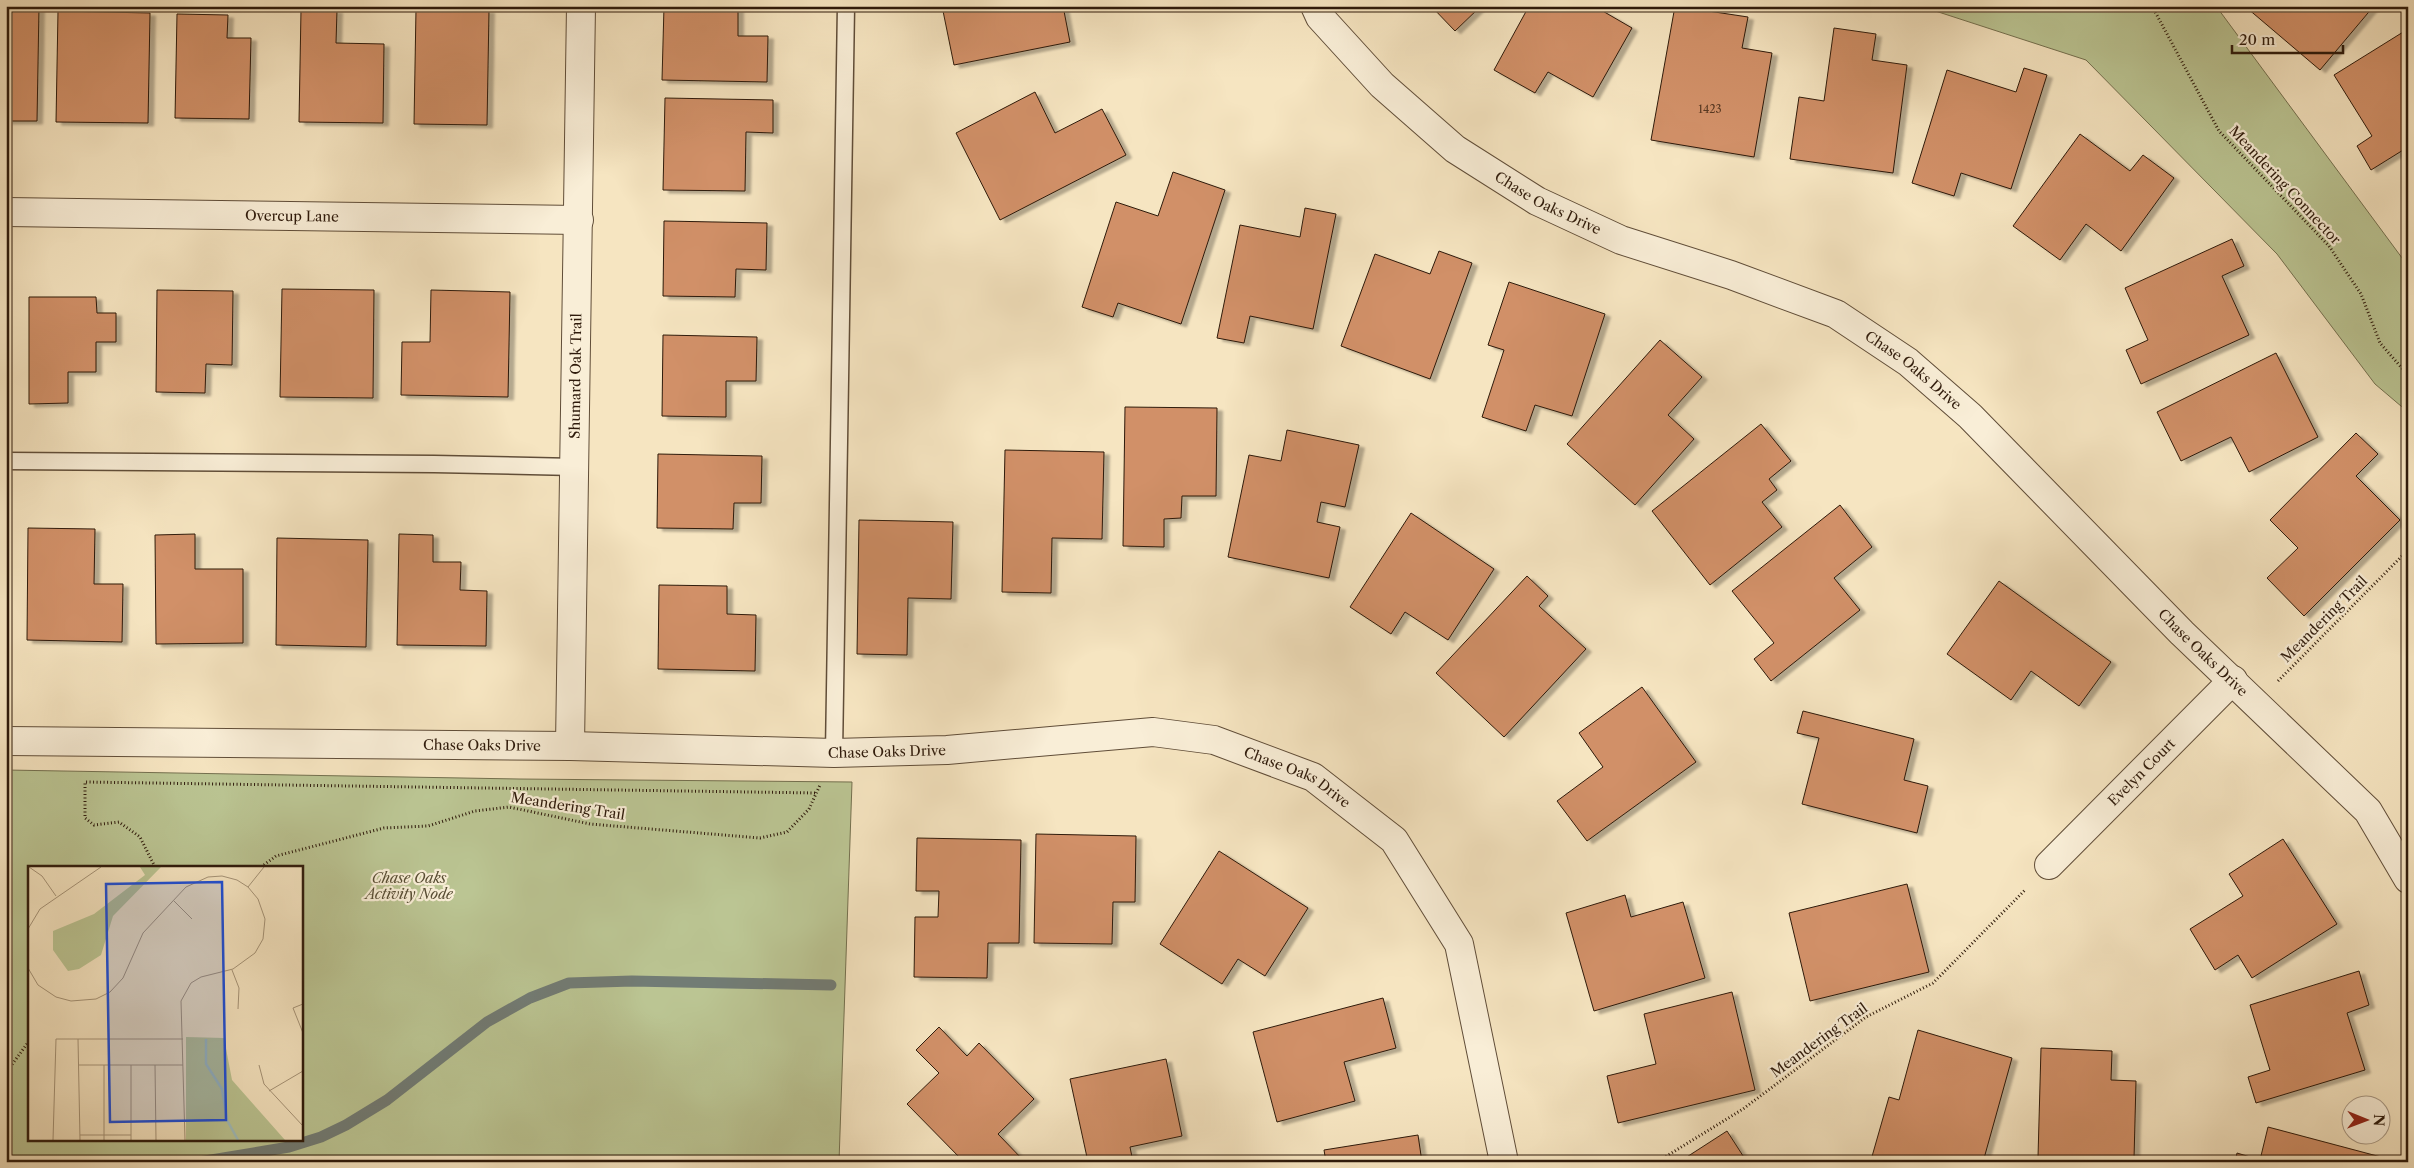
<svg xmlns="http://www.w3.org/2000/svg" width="2414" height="1168" viewBox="0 0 2414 1168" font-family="'Libre Caslon Text',serif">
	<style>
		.green { fill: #bbc593; stroke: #74704f; fill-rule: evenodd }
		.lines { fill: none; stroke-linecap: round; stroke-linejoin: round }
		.stream { stroke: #727c75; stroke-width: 11 }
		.building { fill: #d19067; stroke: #2e1a0b; filter: url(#shadow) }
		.lane-casing { stroke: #604d38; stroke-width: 19 }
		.street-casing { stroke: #604d38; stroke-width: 30 }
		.path { stroke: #2e1a0b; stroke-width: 3; stroke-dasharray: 1 2.5; stroke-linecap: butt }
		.lane { stroke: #f9eed7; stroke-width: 16 }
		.street { stroke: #f9eed7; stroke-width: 28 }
		.labels { text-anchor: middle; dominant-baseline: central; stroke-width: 4.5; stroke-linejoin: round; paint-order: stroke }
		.number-label { font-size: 11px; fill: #573822 }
		.street-label { font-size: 14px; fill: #2e1a0b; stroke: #f9eed7 }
		.park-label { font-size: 14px; font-style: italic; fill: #584d34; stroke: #f9eed7 }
		.inset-river { fill: none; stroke: #a0bdbc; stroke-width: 2.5 }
		.inset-road { fill: none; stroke: #a69478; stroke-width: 1 }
		.view { fill: #1d4ed8; fill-opacity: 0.15; stroke: #1d4ed8; stroke-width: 2.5 }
		.inset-edge { fill: none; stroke: #2e1a0b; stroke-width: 2.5 }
	</style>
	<defs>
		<filter id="shadow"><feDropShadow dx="5.5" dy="3" stdDeviation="1" flood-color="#0004"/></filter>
	</defs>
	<rect width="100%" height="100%" fill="#f6e5c1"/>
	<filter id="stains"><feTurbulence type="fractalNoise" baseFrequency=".004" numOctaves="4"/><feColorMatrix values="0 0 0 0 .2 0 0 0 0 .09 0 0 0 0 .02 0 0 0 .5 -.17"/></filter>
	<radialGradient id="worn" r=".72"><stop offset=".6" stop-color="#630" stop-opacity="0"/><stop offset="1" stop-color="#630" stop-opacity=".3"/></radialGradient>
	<g class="green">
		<polygon points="1920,6 2216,6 2408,266 2408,412 2375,384 2277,254 2086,60"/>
		<path d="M 6,770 L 519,779 L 852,782 L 839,1162 L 6,1162 ZM 29,867 L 301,867 L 301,1139 L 29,1139 Z"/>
	</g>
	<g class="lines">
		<polyline class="stream" points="199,1162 289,1147 321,1137 346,1125 387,1100 487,1022 530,998 569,983 632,981 831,985"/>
	</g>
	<g class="building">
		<polygon points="6,6 39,6 37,121 6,121"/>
		<polygon points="664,6 738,7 738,36 768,36 767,82 662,80"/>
		<polygon points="942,6 1063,6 1070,42 954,65"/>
		<polygon points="1431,6 1481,6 1455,31"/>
		<polygon points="1529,6 1594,6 1632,28 1593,97 1548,72 1535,93 1494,70"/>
		<polygon points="1675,6 1748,17 1742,48 1772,53 1754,157 1651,140"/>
		<polygon points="2249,6 2372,6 2373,7 2320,70 2247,8"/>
		<polygon points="416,9 489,10 487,125 414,124"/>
		<polygon points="301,10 337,10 336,43 384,44 383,123 299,122"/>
		<polygon points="58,11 150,13 148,123 56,122"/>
		<polygon points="177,14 228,15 227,38 251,38 249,119 175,118"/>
		<polygon points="1834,28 1876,34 1872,60 1907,65 1893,173 1790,159 1799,97 1824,101"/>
		<polygon points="2408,29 2408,147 2371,170 2357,146 2372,136 2334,75"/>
		<polygon points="2024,68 2047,75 2011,189 1961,173 1954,196 1912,183 1947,70 2016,92"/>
		<polygon points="1035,92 1055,133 1102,109 1126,155 1000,220 956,133"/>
		<polygon points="665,98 773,100 773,133 746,132 745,191 663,190"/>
		<polygon points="2080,134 2130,171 2143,155 2174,178 2121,251 2086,224 2060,260 2013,226"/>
		<polygon points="1173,172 1225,190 1181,324 1118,303 1113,317 1082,307 1116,202 1158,216"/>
		<polygon points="1305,208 1336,214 1313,329 1250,316 1244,343 1217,338 1240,225 1300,237"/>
		<polygon points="664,221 767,223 766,270 736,269 735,297 663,296"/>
		<polygon points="2232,239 2244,266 2222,276 2249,335 2141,384 2126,350 2148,340 2125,288"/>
		<polygon points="1439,251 1472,263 1430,379 1341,346 1375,254 1430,274"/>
		<polygon points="1509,282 1605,314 1572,416 1535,405 1526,431 1482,417 1504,350 1488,345"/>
		<polygon points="282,289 374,290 373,398 280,397"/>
		<polygon points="157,290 233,291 232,365 206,364 205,393 156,392"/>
		<polygon points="431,290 510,292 508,397 401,395 402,342 430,342"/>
		<polygon points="29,297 96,297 97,313 116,313 116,342 96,342 96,372 68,372 68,403 29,404"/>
		<polygon points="663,335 757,337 756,381 726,381 726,417 662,416"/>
		<polygon points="1660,340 1702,377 1668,415 1694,439 1635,505 1567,444"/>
		<polygon points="2276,353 2318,437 2249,472 2231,437 2181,461 2157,412"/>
		<polygon points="1125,407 1217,408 1216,496 1182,496 1181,518 1164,519 1164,547 1123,546"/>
		<polygon points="1761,424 1791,461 1769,479 1777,490 1762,502 1782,527 1710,585 1652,511"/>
		<polygon points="1287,430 1359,445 1345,507 1321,502 1317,522 1340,527 1329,578 1228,557 1249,455 1281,461"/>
		<polygon points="2356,433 2378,454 2356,476 2400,520 2304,616 2267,578 2298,548 2270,520"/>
		<polygon points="1005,450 1104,452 1102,539 1052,538 1051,593 1002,592"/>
		<polygon points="658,454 762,456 761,503 734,503 733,529 657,528"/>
		<polygon points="1840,505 1872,547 1834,578 1860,610 1771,681 1754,659 1774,643 1732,591"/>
		<polygon points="1411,513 1494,569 1448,640 1405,612 1391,634 1350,607"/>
		<polygon points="859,520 953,522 951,599 908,598 907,655 857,654"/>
		<polygon points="28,528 95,529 94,584 123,584 122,642 27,640"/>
		<polygon points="195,534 195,569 243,569 243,643 156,644 155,535"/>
		<polygon points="399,534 433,535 433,562 461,562 460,590 487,591 486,646 397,645"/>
		<polygon points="277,538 368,540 366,647 276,645"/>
		<polygon points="1527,576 1548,596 1539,606 1586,649 1504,737 1436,673"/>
		<polygon points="1999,581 2111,662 2079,706 2031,671 2011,700 1947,654"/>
		<polygon points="659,585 727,586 727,614 756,615 755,671 658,669"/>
		<polygon points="1642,687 1696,762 1587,841 1557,801 1603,767 1579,733"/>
		<polygon points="1803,711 1914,739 1904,780 1928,786 1917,833 1802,804 1819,738 1797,733"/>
		<polygon points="1036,834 1136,836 1135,902 1113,902 1112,944 1034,943"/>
		<polygon points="917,838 1021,840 1019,943 988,943 987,978 914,977 915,917 938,917 939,891 916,891"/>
		<polygon points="2283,839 2337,924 2252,978 2238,955 2215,970 2190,929 2243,896 2229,874"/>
		<polygon points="1219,851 1308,908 1265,976 1238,959 1222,984 1160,944"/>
		<polygon points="1907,884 1929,972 1810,1001 1789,913"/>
		<polygon points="1625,895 1631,917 1683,902 1705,978 1594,1011 1566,913"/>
		<polygon points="2359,971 2369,1005 2347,1013 2365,1070 2256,1103 2248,1077 2270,1070 2250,1005"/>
		<polygon points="1732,992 1755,1090 1618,1123 1607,1076 1656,1064 1644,1014"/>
		<polygon points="1383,998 1396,1048 1344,1062 1355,1101 1277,1122 1253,1032"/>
		<polygon points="939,1027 967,1056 979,1043 1034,1099 998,1134 1025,1162 964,1162 907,1104 939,1073 916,1050"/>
		<polygon points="1918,1030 2012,1058 1983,1162 1960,1162 1948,1158 1947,1162 1878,1162 1871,1160 1889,1097 1899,1100"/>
		<polygon points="2041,1048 2112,1051 2111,1080 2136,1081 2134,1159 2038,1157"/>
		<polygon points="1166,1059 1182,1136 1130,1147 1133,1162 1088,1162 1070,1079"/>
		<polygon points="2268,1127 2381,1157 2380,1162 2235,1162 2237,1153 2260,1160"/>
		<polygon points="1727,1131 1747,1162 1679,1162"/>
		<polygon points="1418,1135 1422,1162 1326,1162 1324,1150"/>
	</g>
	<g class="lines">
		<defs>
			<g id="lane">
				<polyline points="6,461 434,464 575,467"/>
				<polyline points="834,753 846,6"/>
			</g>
			<g id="street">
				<path id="s1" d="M 1315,6 L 1320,17 L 1382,85 L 1455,149 L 1537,201 L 1621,240 L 1731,275 L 1836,314 L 1908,362 L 1970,416 L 2182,633 L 2368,811 L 2408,879"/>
				<path id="s2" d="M 6,212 L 579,220"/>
				<path id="s3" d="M 6,741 L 570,746 L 834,753 L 947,750 L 1153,732 L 1214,740 L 1313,777 L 1394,840 L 1459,944 L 1504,1162"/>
				<path id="s4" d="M 570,746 L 581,6"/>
				<path id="s5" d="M 2049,865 L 2233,680"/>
			</g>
		</defs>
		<use href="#lane" class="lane-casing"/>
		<use href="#street" class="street-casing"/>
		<g class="path">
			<polyline points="2152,6 2219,131 2329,246 2361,294 2380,343 2408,375"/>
			<polyline points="2278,681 2408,550"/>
			<polyline points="155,867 140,837 119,822 94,825 85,818 85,782 816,793"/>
			<polyline points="261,867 276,856 384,828 428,826 475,811 509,807 590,824 760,838 787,832 809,809 820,785"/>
			<polyline points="6,1073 29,1041"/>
			<polyline points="1657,1162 1743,1109 1866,1017 1933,983 2026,889"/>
		</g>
		<use href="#lane" class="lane"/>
		<use href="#street" class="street"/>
	</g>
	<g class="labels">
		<g class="number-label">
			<text x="1710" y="109">1423</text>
		</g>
		<g class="street-label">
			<text transform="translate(2285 185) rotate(47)">Meandering Connector</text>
			<text stroke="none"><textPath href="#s1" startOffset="309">Chase Oaks Drive</textPath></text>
			<text stroke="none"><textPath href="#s2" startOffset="286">Overcup Lane</textPath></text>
			<text stroke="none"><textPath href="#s1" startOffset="714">Chase Oaks Drive</textPath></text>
			<text stroke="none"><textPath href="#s4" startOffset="370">Shumard Oak Trail</textPath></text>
			<text transform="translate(2324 619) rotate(-45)">Meandering Trail</text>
			<text stroke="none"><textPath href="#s1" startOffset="1119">Chase Oaks Drive</textPath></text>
			<text stroke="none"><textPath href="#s3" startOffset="476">Chase Oaks Drive</textPath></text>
			<text stroke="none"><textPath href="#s3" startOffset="881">Chase Oaks Drive</textPath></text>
			<text stroke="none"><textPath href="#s5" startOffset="131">Evelyn Court</textPath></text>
			<text stroke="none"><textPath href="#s3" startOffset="1301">Chase Oaks Drive</textPath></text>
			<text transform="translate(568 806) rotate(9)">Meandering Trail</text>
			<text transform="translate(1819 1040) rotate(-36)">Meandering Trail</text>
		</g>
		<g class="park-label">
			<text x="409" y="878">Chase Oaks<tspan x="409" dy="16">Activity Node</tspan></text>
		</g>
	</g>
	<g transform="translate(28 866)">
		<rect width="275" height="275" fill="#f6e5c1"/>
		<path d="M 112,1 L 133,1 L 85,50 L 73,89 L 51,103 L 40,105 L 25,84 L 25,65 L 66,48 L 117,9 ZM 158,171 L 196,172 L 204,214 L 257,274 L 158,274 Z" fill="#bbc593"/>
		<path class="inset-river" d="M 178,173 L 178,198 L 194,223 L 199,254 L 210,274"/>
		<path class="inset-road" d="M 1,1 L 14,10 L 28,30M 220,21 L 236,1M 146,35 L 164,53M 0,63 L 12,43 L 73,1M 0,102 L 10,119 L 28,131 L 43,135 L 68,133 L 82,126 L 95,112 L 115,67 L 158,21 L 180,11 L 194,10 L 209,14 L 220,21 L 230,33 L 237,53 L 235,73 L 227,87 L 205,103 L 173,111 L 163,117 L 153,135 L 157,274M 204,104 L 211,122 L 210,143M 275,138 L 265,142 L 275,167M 50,173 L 52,274M 51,199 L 155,199M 76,199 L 76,274M 103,199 L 103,274M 127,199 L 128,274M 231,199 L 236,218 L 275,260M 241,225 L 275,205M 52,269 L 103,269M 25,274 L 28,173 L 155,173"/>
		<path class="view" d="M 194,16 L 198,254 L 82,256 L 78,18 Z"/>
		<rect width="275" height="275" class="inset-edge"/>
	</g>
	<rect width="2414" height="1168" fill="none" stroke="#f6e5c1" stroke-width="25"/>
	<rect x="8" y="8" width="2399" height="1153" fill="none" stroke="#2e1a0b" stroke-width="2.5"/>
	<rect x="12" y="12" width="2389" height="1143" fill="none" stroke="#2e1a0b"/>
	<g transform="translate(2366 1120) rotate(91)"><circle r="24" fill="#f9eed7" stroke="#a89985"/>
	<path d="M0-4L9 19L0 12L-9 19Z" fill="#8f2418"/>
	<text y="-8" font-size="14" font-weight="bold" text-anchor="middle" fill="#2e1a0b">N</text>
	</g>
	<path d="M2232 45v8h111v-8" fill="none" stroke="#2e1a0b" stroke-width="2.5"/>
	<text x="2239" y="45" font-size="15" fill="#2e1a0b" stroke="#f9eed7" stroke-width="4" paint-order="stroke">20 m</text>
	<rect width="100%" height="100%" filter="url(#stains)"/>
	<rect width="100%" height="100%" fill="url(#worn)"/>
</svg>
